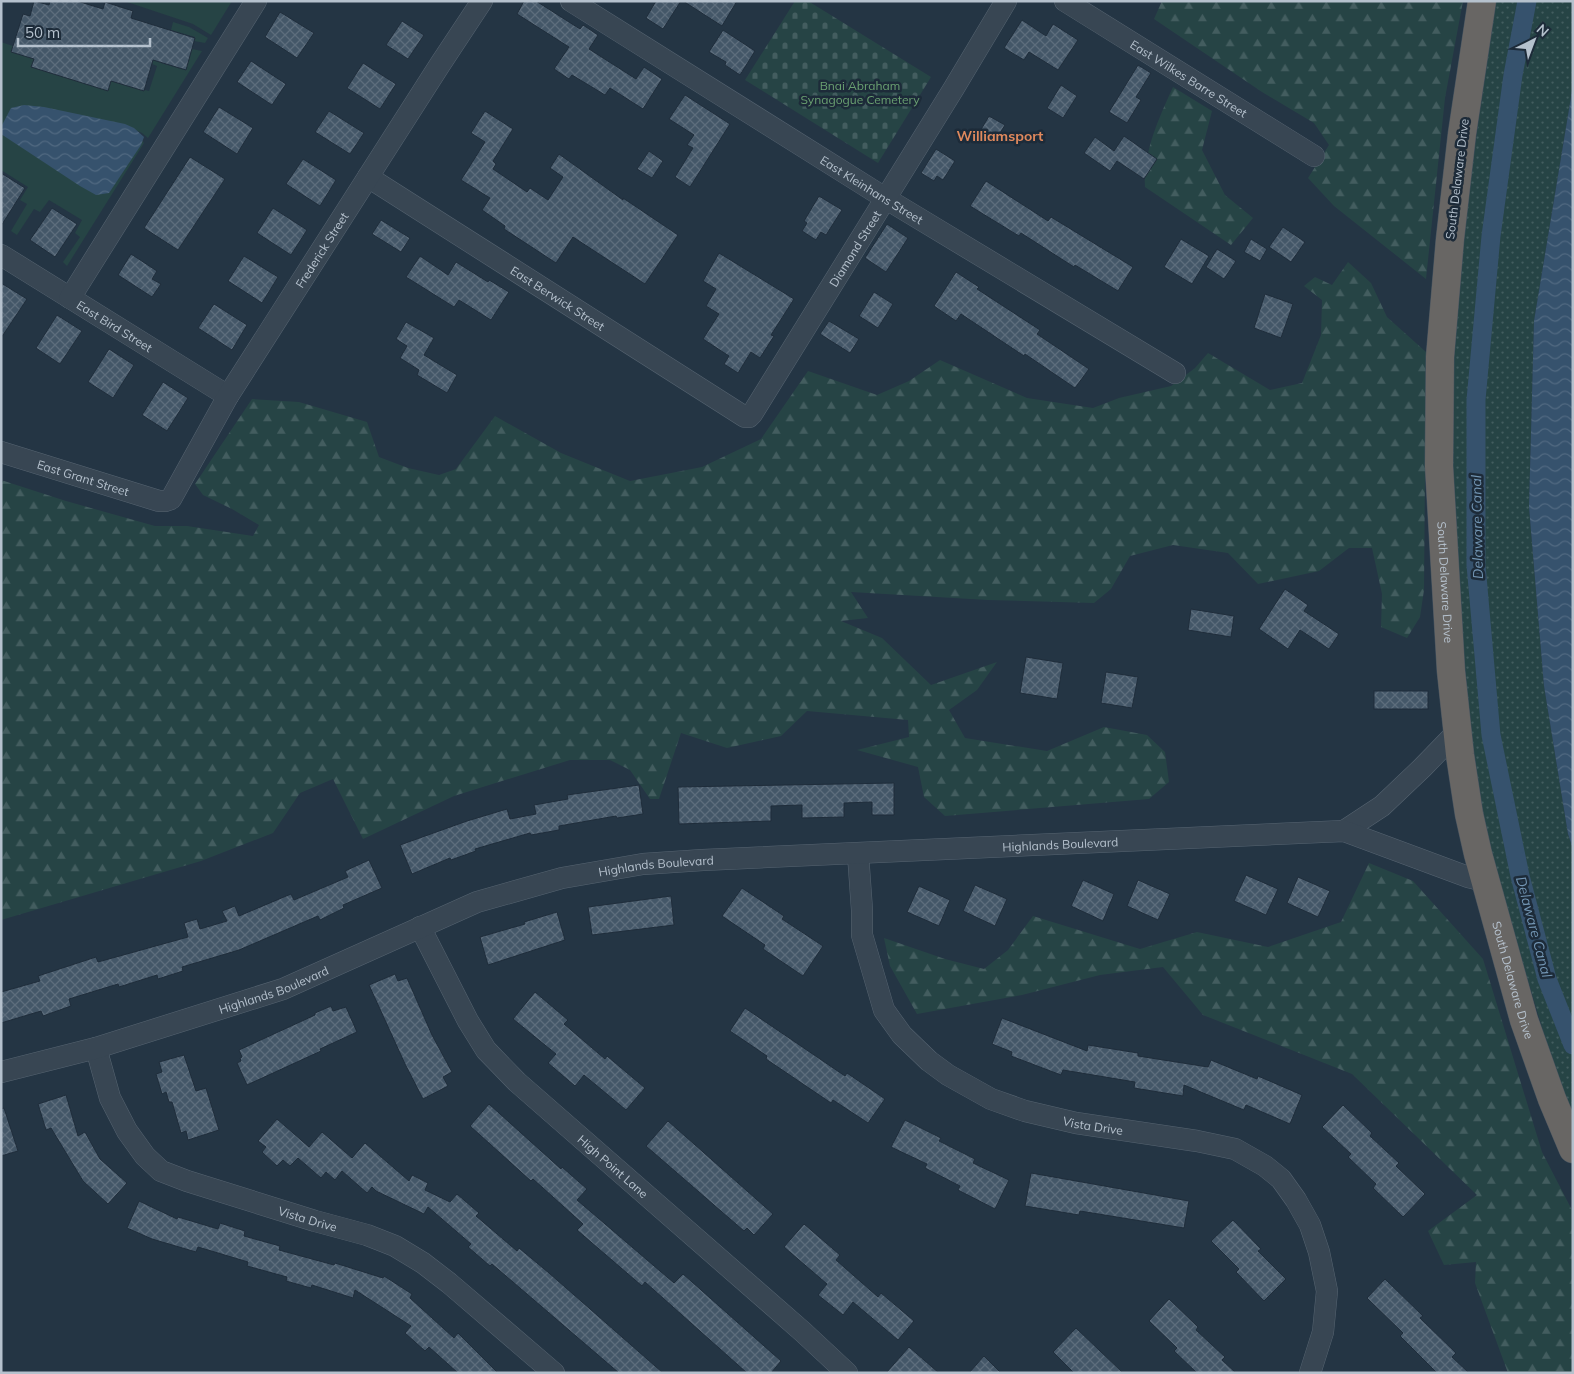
<svg xmlns="http://www.w3.org/2000/svg" width="1574" height="1374" viewBox="0 0 1574 1374" font-family="Mulish,sans-serif">
	<style>
		.grass { fill: #264445 }
		.forest { fill: url(#forest-firs) }
		.cemetery { fill: url(#cemetery-stones) }
		.park { fill: url(#park-dots) }
		.water { fill: url(#water-waves) }
		.lines { fill: none; stroke-linecap: round; stroke-linejoin: round }
		.canal { stroke: #36526d; stroke-width: 19 }
		.building { fill: url(#building-cross-hatch); stroke: #1f2d3b }
		.minor-casing { stroke: #566471; stroke-width: 22 }
		.trunk-casing { stroke: #43515e; stroke-width: 29 }
		.minor { stroke: #384653; stroke-width: 21 }
		.trunk { stroke: #686664; stroke-width: 28 }
		.labels { text-anchor: middle; dominant-baseline: central; stroke-width: 5; stroke-linejoin: round; paint-order: stroke }
		.street-label { font-size: 12px; fill: #b5c1cd; stroke: #1d2b39 }
		.park-label { font-size: 12px; fill: #6aa071; stroke: #1d2b39 }
		.neighbourhood-label { font-size: 14px; font-weight: bold; fill: #e0895d; stroke: #1d2b39 }
		.water-label { font-size: 14px; font-style: italic; fill: #7295b3; stroke: #1d2b39 }
	</style>
	<defs>
		<pattern id="forest-firs" width="22" height="20" patternUnits="userSpaceOnUse" patternTransform="scale(1.25)"><rect width="22" height="20" fill="#264445"/><path d="M5 1l3.5 6h-7zM16 11l3.5 6h-7z" fill="#435d5f"/></pattern>
		<pattern id="cemetery-stones" width="16" height="16" patternUnits="userSpaceOnUse" patternTransform="scale(1.25)"><rect width="16" height="16" fill="#264445"/><path d="M2 7V4a2 2 0 0 1 4 0v3zM10 15v-3a2 2 0 0 1 4 0v3z" fill="#435d5f"/></pattern>
		<pattern id="park-dots" width="8" height="8" patternUnits="userSpaceOnUse" patternTransform="scale(1.25)"><rect width="8" height="8" fill="#264445"/><path d="M2 2h.1M6 6h.1" fill="none" stroke="#435d5f" stroke-width="1.8" stroke-linecap="round"/></pattern>
		<pattern id="water-waves" width="16" height="10" patternUnits="userSpaceOnUse" patternTransform="scale(1.25)"><rect width="16" height="10" fill="#36526d"/><path d="M0 5q4-4 8 0t8 0" fill="none" stroke="#516981"/></pattern>
		<pattern id="building-cross-hatch" width="8" height="8" patternUnits="userSpaceOnUse" patternTransform="scale(1.25)"><rect width="8" height="8" fill="#445768"/><path d="M0 0l8 8M0 8l8-8" fill="none" stroke="#5d6d7c"/></pattern>
	</defs>
	<rect width="100%" height="100%" fill="#243544"/>
	<g class="grass">
		<polygon points="124,1 232,1 211,35 193,24"/>
		<polygon points="173,22 189,27 208,38 205,43 194,41 195,37 171,30"/>
		<polygon points="1,42 13,46 34,59 31,67 107,90 111,81 149,91 157,66 152,64 158,44 166,46 161,63 185,70 192,49 202,51 148,138 142,133 133,129 144,143 67,266 63,262 80,237 75,233 82,220 49,200 40,212 34,209 17,235 11,231 27,204 20,200 28,187 1,170"/>
	</g>
	<g class="forest">
		<polygon points="1162,1 1463,1 1445,98 1426,279 1334,206 1308,178 1329,145 1314,123 1262,92 1154,19"/>
		<path d="M 1173,87 L 1212,111 L 1202,150 L 1225,195 L 1253,218 L 1231,245 L 1145,187 C 1143,152 1159,118 1173,87 Z"/>
		<polygon points="1348,262 1371,283 1387,317 1426,352 1424,590 1420,617 1407,638 1381,627 1382,594 1372,548 1349,548 1319,571 1258,584 1228,553 1173,545 1130,556 1111,589 1094,603 988,600 851,592 868,618 841,621 882,638 931,685 997,662 977,690 949,710 965,738 1047,751 1104,727 1147,735 1165,752 1169,782 1149,799 945,816 924,797 918,767 857,750 909,737 908,720 807,711 781,736 727,748 681,733 659,799 650,799 630,770 610,760 570,760 454,796 363,839 333,779 300,793 273,833 201,861 1,920 1,480 66,501 155,526 187,526 253,536 259,525 232,509 203,495 195,484 252,399 299,402 367,422 379,457 408,468 439,475 456,469 495,416 561,453 630,481 702,467 761,439 808,371 877,395 909,381 940,360 1027,398 1093,408 1119,398 1171,386 1195,368 1208,353 1270,390 1302,383 1321,335 1322,300 1304,286 1315,277 1332,285"/>
		<polygon points="1369,863 1413,881 1483,959 1542,1152 1573,1212 1573,1373 1508,1373 1475,1283 1476,1262 1444,1265 1428,1231 1477,1195 1352,1074 1203,1015 1163,967 1100,975 1022,995 917,1014 890,966 884,938 945,959 984,969 1008,950 1033,916 1140,949 1197,932 1268,947 1341,922"/>
	</g>
	<polygon class="cemetery" points="795,1 808,1 931,77 878,163 745,80"/>
	<polygon class="park" points="1496,1 1573,1 1573,85 1534,321 1529,507 1544,686 1568,834 1573,849 1573,1116 1560,1087 1485,838 1465,723 1450,474 1452,344 1462,234"/>
	<g class="water">
		<polygon points="1573,85 1573,849 1568,834 1544,686 1529,507 1534,321"/>
		<polygon points="24,105 44,107 125,124 134,128 144,137 141,145 109,193 96,195 80,186 1,134 1,127 11,108"/>
	</g>
	<g class="lines">
		<polyline class="canal" points="1527,1 1513,75 1491,236 1476,400 1476,565 1491,735 1520,876 1547,979 1573,1045"/>
	</g>
	<g class="building">
		<polygon points="34,1 49,5 50,1 77,1 103,9 105,2 133,11 131,18 195,38 186,70 153,60 144,91 111,81 108,91 31,67 34,59 11,52 23,14 30,16"/>
		<polygon points="524,1 536,1 580,29 583,25 598,35 589,49 636,79 644,67 662,79 643,109 610,88 605,95 572,75 569,79 554,69 569,47 517,14"/>
		<polygon points="656,1 681,1 663,29 646,18"/>
		<polygon points="683,1 737,1 722,26"/>
		<polygon points="280,12 314,33 297,58 265,37"/>
		<polygon points="1022,20 1046,36 1053,24 1078,40 1058,70 1029,52 1024,60 1004,48"/>
		<polygon points="402,21 424,35 408,59 386,45"/>
		<polygon points="723,30 755,51 740,75 725,65 726,62 709,52"/>
		<polygon points="251,61 286,84 272,105 237,82"/>
		<polygon points="363,63 396,84 380,109 347,88"/>
		<polygon points="1138,65 1151,73 1136,97 1141,100 1127,123 1109,112"/>
		<polygon points="1061,85 1077,96 1063,118 1047,108"/>
		<polygon points="685,95 730,124 690,187 675,177 693,148 687,145 694,135 669,119"/>
		<polygon points="219,107 253,128 237,154 203,132"/>
		<polygon points="329,111 364,133 350,154 315,132"/>
		<polygon points="485,111 513,129 493,161 496,164 493,169 527,192 530,188 548,200 563,177 550,168 559,154 623,200 623,198 678,235 645,284 573,237 556,263 504,229 505,226 482,210 490,198 461,180 485,142 471,133"/>
		<polygon points="989,116 1005,125 994,143 979,133"/>
		<polygon points="1124,136 1157,159 1144,179 1117,161 1110,171 1084,153 1095,137 1114,151"/>
		<polygon points="936,149 955,161 943,180 937,176 934,181 921,173"/>
		<polygon points="649,151 663,161 652,178 637,169"/>
		<polygon points="190,157 225,179 178,250 144,228"/>
		<polygon points="303,159 336,180 320,206 286,184"/>
		<polygon points="1,173 25,188 1,226"/>
		<polygon points="986,181 1048,221 1051,217 1133,267 1118,291 1075,265 1074,267 1021,233 1019,236 970,206"/>
		<polygon points="819,196 842,210 826,235 821,232 816,240 802,231 807,223 804,221"/>
		<polygon points="52,208 77,224 55,257 30,240"/>
		<polygon points="273,208 307,230 291,255 257,233"/>
		<polygon points="381,220 410,238 401,252 372,234"/>
		<polygon points="887,224 908,238 886,272 865,258"/>
		<polygon points="1283,227 1305,242 1291,262 1269,247"/>
		<polygon points="1181,239 1209,256 1192,284 1164,267"/>
		<polygon points="1251,239 1267,249 1260,261 1244,252"/>
		<polygon points="1217,249 1236,261 1224,279 1206,267"/>
		<polygon points="719,253 794,299 771,335 774,336 760,358 751,352 738,373 724,364 729,356 703,339 719,314 706,306 716,289 703,281"/>
		<polygon points="131,254 157,271 152,279 161,284 152,297 118,275"/>
		<polygon points="244,256 278,277 262,303 228,281"/>
		<polygon points="420,256 448,275 456,262 488,282 489,280 509,292 491,320 459,300 454,307 406,277"/>
		<polygon points="956,272 979,287 977,289 1040,330 1037,334 1089,369 1075,388 1025,354 1024,356 961,314 956,321 934,306"/>
		<polygon points="1,283 27,299 1,338"/>
		<polygon points="874,292 893,304 878,328 859,316"/>
		<polygon points="1265,294 1293,304 1281,338 1254,328"/>
		<polygon points="214,304 247,325 232,350 198,328"/>
		<polygon points="57,315 82,331 60,364 36,348"/>
		<polygon points="829,321 859,339 850,353 820,334"/>
		<polygon points="406,322 434,338 424,355 457,375 447,393 417,375 419,370 400,358 407,346 396,339"/>
		<polygon points="109,349 134,365 113,398 88,382"/>
		<polygon points="163,382 188,398 167,431 142,415"/>
		<polygon points="1285,589 1308,605 1304,611 1339,634 1329,649 1300,630 1288,649 1259,629"/>
		<polygon points="1191,609 1234,616 1231,637 1188,630"/>
		<polygon points="1026,657 1063,663 1057,699 1020,693"/>
		<polygon points="1106,672 1138,677 1132,708 1101,703"/>
		<rect x="1374" y="691" width="54" height="18"/>
		<polygon points="894,783 894,815 872,815 872,802 844,803 844,817 802,818 802,805 771,806 771,821 679,824 678,787"/>
		<polygon points="639,785 643,814 617,818 616,816 559,826 559,830 531,835 530,833 475,849 476,851 451,860 450,858 412,874 400,845 467,821 507,809 510,819 536,814 534,805 568,799 567,795"/>
		<polygon points="369,860 382,888 343,905 344,908 320,920 318,916 239,950 182,967 183,971 158,979 157,975 119,987 118,984 69,999 71,1006 43,1016 41,1011 1,1023 1,992 40,981 38,976 96,957 98,962 188,937 184,923 197,919 200,929 227,921 222,911 235,906 239,916 291,894 294,900 348,877 345,871"/>
		<polygon points="1246,875 1278,889 1266,915 1234,901"/>
		<polygon points="1298,877 1330,891 1318,917 1287,903"/>
		<polygon points="1083,880 1114,894 1103,921 1071,906"/>
		<polygon points="1138,880 1170,894 1158,920 1127,906"/>
		<polygon points="975,885 1007,899 995,926 963,911"/>
		<polygon points="919,886 950,900 939,926 907,912"/>
		<polygon points="742,888 784,916 782,919 823,946 803,976 763,949 765,945 722,916"/>
		<polygon points="671,896 674,925 592,935 588,907"/>
		<polygon points="557,912 565,940 488,965 480,937 525,924 524,922"/>
		<polygon points="395,974 398,981 407,978 432,1035 452,1072 443,1077 448,1086 423,1099 405,1064 369,985"/>
		<polygon points="535,992 568,1020 564,1024 605,1059 607,1056 645,1088 626,1110 584,1075 575,1086 548,1063 556,1054 513,1019"/>
		<polygon points="331,1006 333,1011 346,1007 357,1032 320,1049 321,1051 247,1085 237,1063 241,1061 240,1058 242,1057 239,1050 315,1015 315,1013"/>
		<polygon points="745,1008 845,1076 847,1073 885,1099 868,1123 833,1100 831,1103 766,1059 767,1056 730,1031"/>
		<polygon points="1002,1018 1087,1051 1088,1045 1138,1053 1138,1056 1208,1067 1211,1060 1257,1079 1258,1076 1302,1095 1290,1124 1246,1105 1244,1110 1184,1085 1183,1096 1134,1088 1135,1082 1063,1070 1061,1075 1011,1056 1012,1052 992,1044"/>
		<polygon points="184,1055 196,1091 206,1088 219,1130 188,1140 186,1131 181,1133 172,1102 169,1102 166,1092 162,1094 156,1074 162,1072 159,1062"/>
		<polygon points="66,1095 78,1136 85,1132 100,1159 127,1183 108,1204 83,1181 51,1128 46,1130 38,1104"/>
		<polygon points="489,1104 561,1169 562,1167 587,1189 577,1200 674,1283 683,1274 781,1361 771,1373 747,1373 645,1282 642,1286 577,1230 583,1224 533,1179 531,1181 470,1126"/>
		<polygon points="1343,1105 1372,1133 1370,1136 1399,1163 1396,1166 1425,1194 1403,1217 1373,1188 1376,1184 1348,1157 1351,1154 1322,1127"/>
		<polygon points="4,1108 18,1151 1,1156 1,1109"/>
		<polygon points="277,1119 309,1147 322,1132 352,1158 365,1143 409,1181 412,1175 428,1183 425,1190 450,1202 457,1194 479,1213 476,1216 517,1251 519,1248 549,1273 663,1373 619,1373 492,1264 490,1266 468,1247 471,1244 428,1207 424,1214 376,1191 372,1187 367,1193 342,1171 335,1180 326,1172 321,1178 298,1158 290,1166 283,1160 277,1166 262,1152 266,1147 258,1141"/>
		<polygon points="905,1120 941,1138 939,1141 975,1159 973,1163 1009,1180 995,1209 958,1190 960,1186 925,1168 927,1164 891,1147"/>
		<polygon points="668,1121 773,1214 754,1235 747,1228 744,1231 646,1146"/>
		<polygon points="1031,1173 1189,1201 1184,1228 1080,1211 1079,1215 1025,1206"/>
		<polygon points="139,1201 177,1219 178,1217 218,1229 220,1223 245,1231 244,1236 280,1246 279,1250 334,1265 335,1263 383,1278 384,1276 412,1294 410,1298 454,1338 458,1333 498,1373 458,1373 429,1347 425,1351 405,1333 411,1326 355,1290 353,1298 312,1285 311,1288 286,1281 287,1277 247,1266 248,1262 198,1247 196,1252 152,1239 127,1228"/>
		<polygon points="1233,1220 1261,1249 1258,1251 1286,1279 1264,1301 1236,1272 1239,1269 1211,1241"/>
		<polygon points="804,1224 840,1255 836,1260 878,1297 881,1293 914,1321 898,1340 853,1302 843,1315 818,1295 827,1284 784,1247"/>
		<polygon points="1385,1279 1423,1316 1420,1318 1456,1353 1452,1357 1469,1373 1437,1373 1400,1336 1403,1333 1367,1298"/>
		<polygon points="1169,1299 1198,1327 1196,1330 1225,1357 1222,1360 1236,1373 1197,1373 1174,1351 1177,1348 1149,1321"/>
		<polygon points="1076,1328 1123,1373 1074,1373 1053,1352"/>
		<polygon points="909,1347 939,1373 886,1373"/>
		<polygon points="984,1356 1001,1373 969,1373"/>
	</g>
	<g class="lines">
		<defs>
			<g id="minor">
				<path id="s1" d="M 571,1 L 885,198 L 1175,373"/>
				<path id="s2" d="M 1065,1 L 1314,156"/>
				<path id="s3" d="M 368,177 L 745,417 L 749,417 L 752,414 L 954,88 L 1006,1"/>
				<path id="s4" d="M 1,255 L 228,396"/>
				<polyline points="70,298 256,1"/>
				<path id="s5" d="M 1,452 L 159,501 L 165,501 L 171,499 L 228,396 L 439,66 L 482,1"/>
				<polyline points="1344,831 1382,806 1422,768 1457,732"/>
				<path id="s6" d="M 858,854 L 862,910 L 862,935 L 884,1010 L 902,1035 L 929,1061 L 948,1075 L 991,1099 L 1025,1111 L 1076,1123 L 1197,1141 L 1235,1149 L 1265,1166 L 1281,1179 L 1296,1200 L 1310,1225 L 1319,1252 L 1327,1291 L 1323,1332 L 1310,1373"/>
				<path id="s7" d="M 420,927 L 468,1021 L 486,1050 L 517,1082 L 803,1332 L 847,1373"/>
				<path id="s8" d="M 96,1048 L 110,1098 L 127,1131 L 145,1156 L 161,1171 L 187,1181 L 315,1221 L 367,1235 L 395,1246 L 423,1263 L 449,1283 L 554,1373"/>
				<path id="s9" d="M 1,1072 L 96,1048 L 283,989 L 477,902 L 562,878 L 643,864 L 703,860 L 1344,831 L 1468,877 L 1485,881"/>
			</g>
			<g id="trunk">
				<path id="s10" d="M 1482,1 L 1462,134 L 1450,239 L 1440,357 L 1439,466 L 1451,671 L 1460,755 L 1469,814 L 1478,854 L 1524,1020 L 1552,1099 L 1573,1149"/>
			</g>
		</defs>
		<use href="#minor" class="minor-casing"/>
		<use href="#trunk" class="trunk-casing"/>
		<use href="#minor" class="minor"/>
		<use href="#trunk" class="trunk"/>
	</g>
	<g class="labels">
		<g class="street-label">
			<text stroke="none"><textPath href="#s2" startOffset="146">East Wilkes Barre Street</textPath></text>
			<text transform="translate(1457 179) rotate(-83)">South Delaware Drive</text>
			<text stroke="none"><textPath href="#s1" startOffset="355">East Kleinhans Street</textPath></text>
			<text stroke="none"><textPath href="#s3" startOffset="650">Diamond Street</textPath></text>
			<text stroke="none"><textPath href="#s5" startOffset="469">Frederick Street</textPath></text>
			<text stroke="none"><textPath href="#s3" startOffset="225">East Berwick Street</textPath></text>
			<text stroke="none"><textPath href="#s4" startOffset="134">East Bird Street</textPath></text>
			<text stroke="none"><textPath href="#s5" startOffset="86">East Grant Street</textPath></text>
			<text stroke="none"><textPath href="#s10" startOffset="584">South Delaware Drive</textPath></text>
			<text stroke="none"><textPath href="#s9" startOffset="1095">Highlands Boulevard</textPath></text>
			<text stroke="none"><textPath href="#s9" startOffset="690">Highlands Boulevard</textPath></text>
			<text stroke="none"><textPath href="#s10" startOffset="989">South Delaware Drive</textPath></text>
			<text stroke="none"><textPath href="#s9" startOffset="285">Highlands Boulevard</textPath></text>
			<text stroke="none"><textPath href="#s6" startOffset="406">Vista Drive</textPath></text>
			<text stroke="none"><textPath href="#s7" startOffset="312">High Point Lane</textPath></text>
			<text stroke="none"><textPath href="#s8" startOffset="296">Vista Drive</textPath></text>
		</g>
		<g class="park-label">
			<text x="860" y="85">Bnai Abraham<tspan x="860" dy="14">Synagogue Cemetery</tspan></text>
		</g>
		<g class="neighbourhood-label">
			<text x="1000" y="136">Williamsport</text>
		</g>
		<g class="water-label">
			<text transform="translate(1477 527) rotate(-91)">Delaware Canal</text>
			<text transform="translate(1534 927) rotate(75)">Delaware Canal</text>
		</g>
	</g>
	<rect width="1574" height="1374" fill="none" stroke="#b5c1cd" stroke-width="5"/>
	<g transform="translate(1534 40) rotate(42)" stroke="#1d2b39" stroke-width="4" paint-order="stroke">
	<path d="M0-4L9 19L0 12L-9 19Z" fill="#b5c1cd"/>
	<text y="-8" font-size="14" font-weight="bold" text-anchor="middle" fill="#b5c1cd">N</text>
	</g>
	<path d="M18 38v8h132v-8" fill="none" stroke="#b5c1cd" stroke-width="2.5"/>
	<text x="25" y="38" font-size="15" fill="#b5c1cd" stroke="#1d2b39" stroke-width="4" paint-order="stroke">50 m</text>
</svg>
